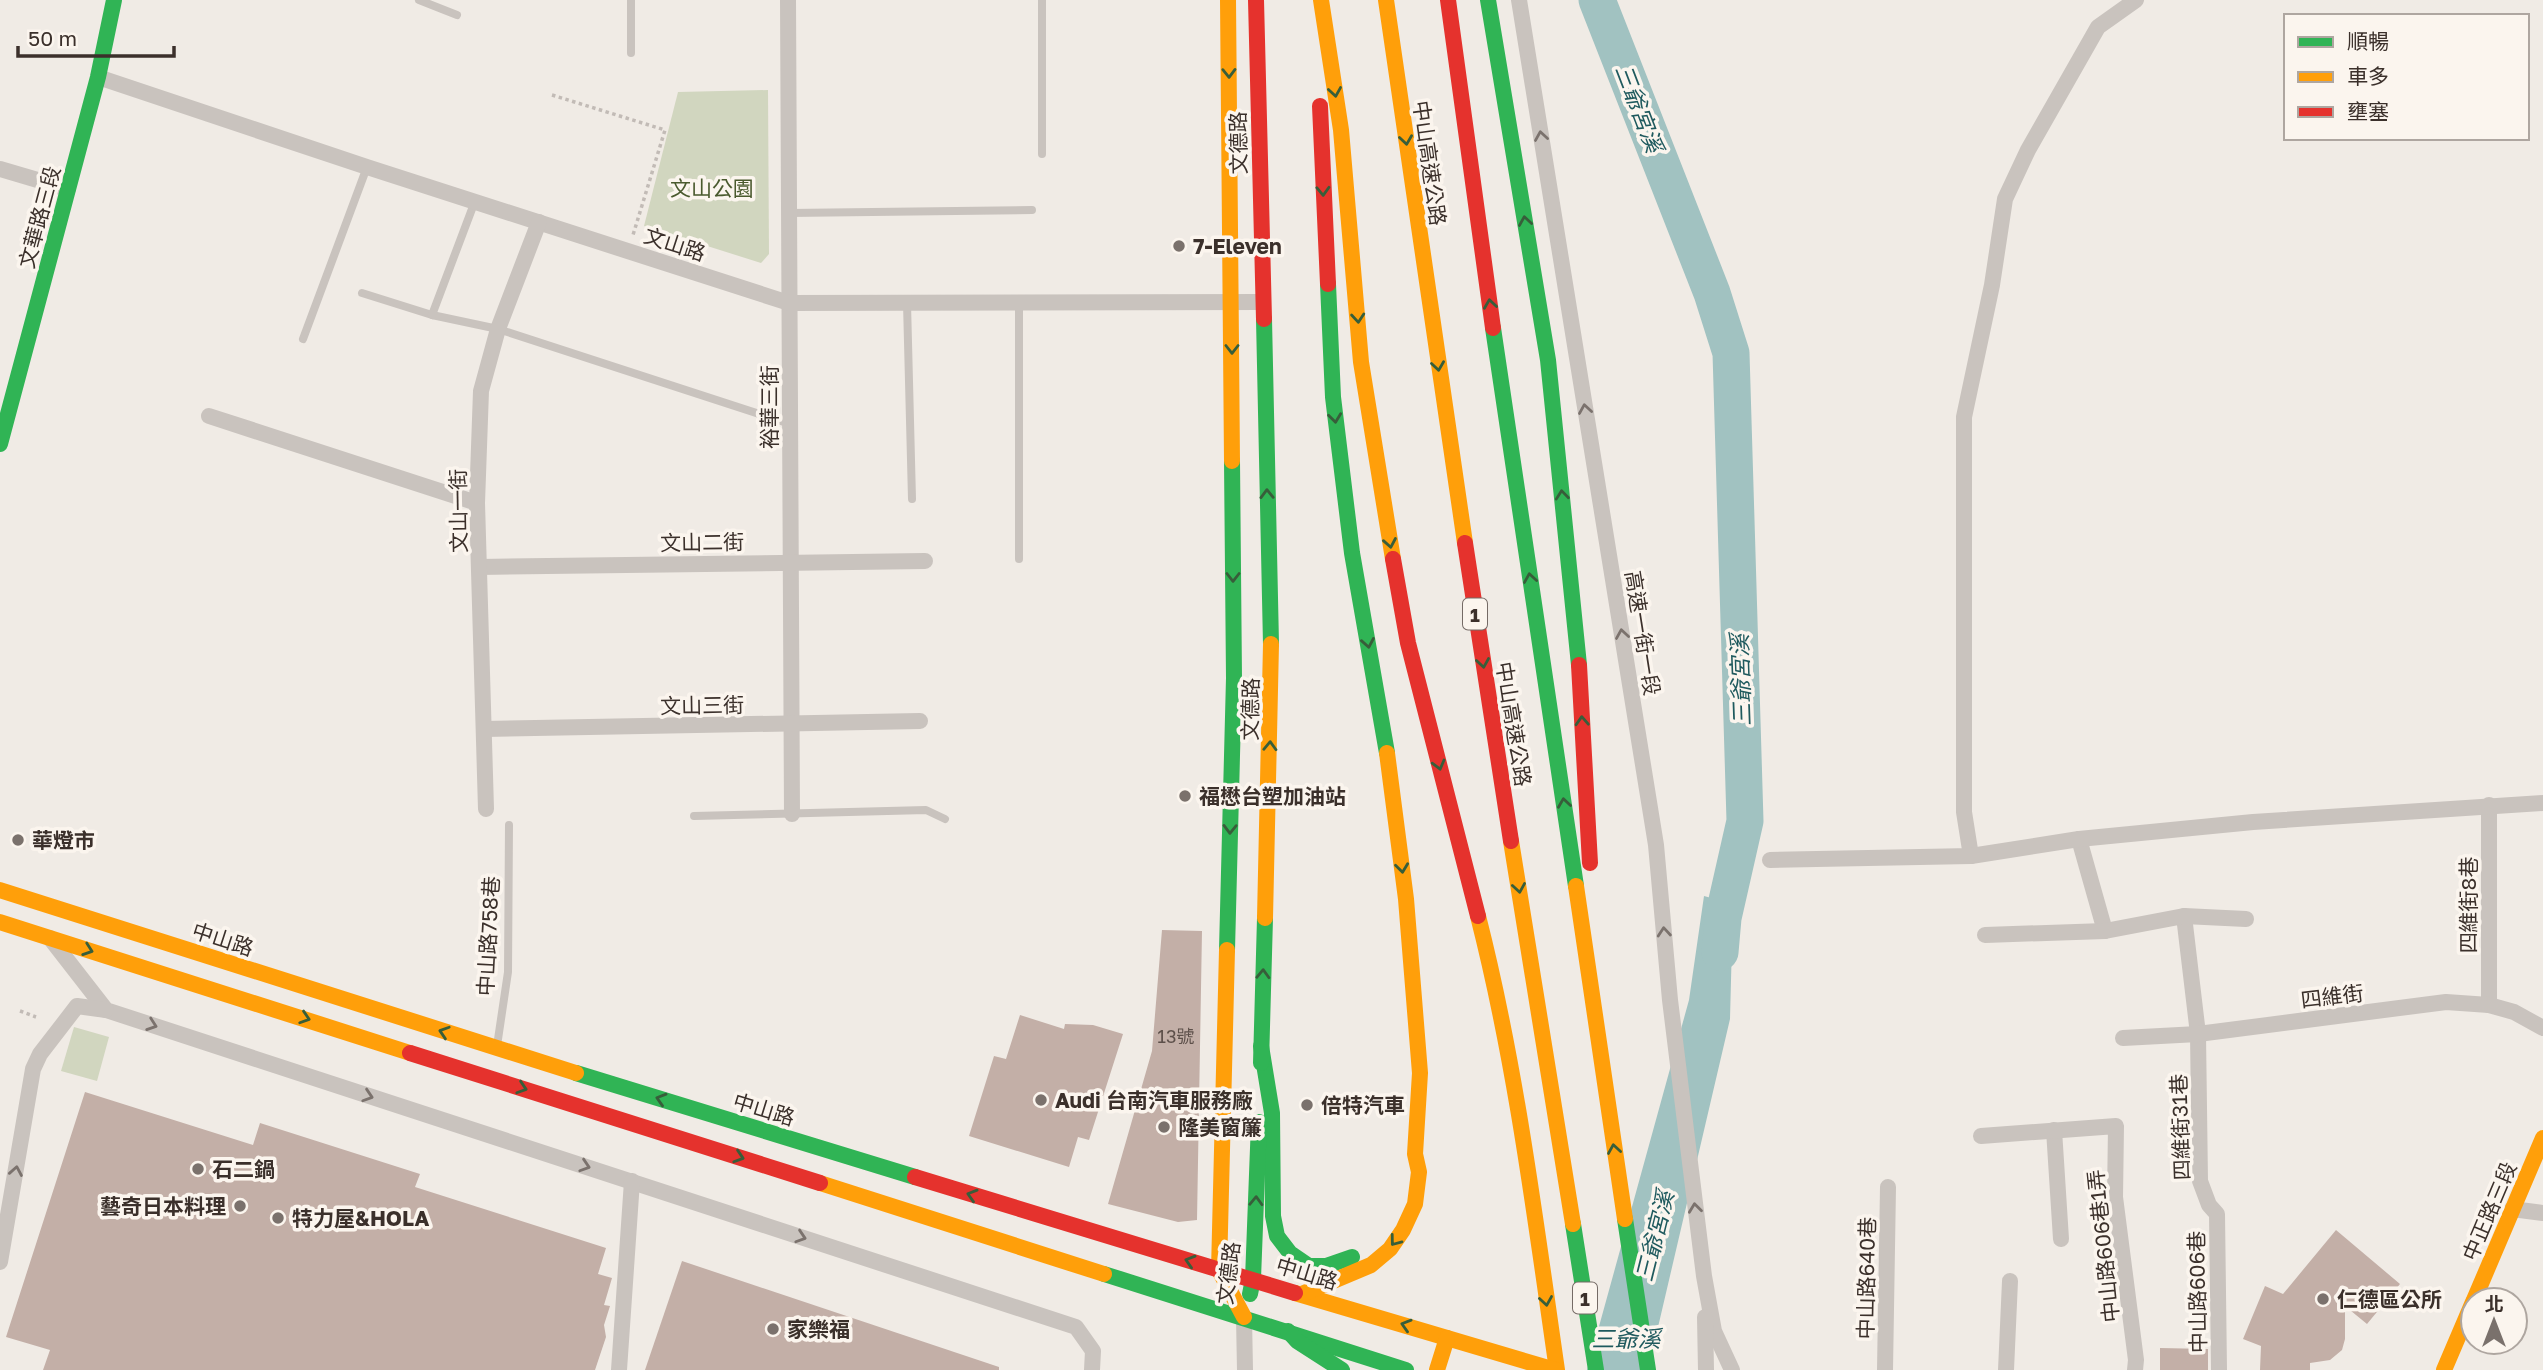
<svg xmlns="http://www.w3.org/2000/svg" width="2543" height="1370" viewBox="0 0 2543 1370" font-family="'Golos Text','Noto Sans TC',sans-serif">
	<style>
		.green { fill: #d1d6bf }
		.water { fill: #a1c2c1 }
		.lines { fill: none; stroke-linecap: round; stroke-linejoin: round }
		.river { stroke: #a1c2c1; stroke-width: 37 }
		.building { fill: #c3afa7 }
		.path { stroke: #c2bbb6; stroke-width: 3.5; stroke-dasharray: 3.5 3.5; stroke-linecap: butt }
		.lane { stroke: #c9c3be; stroke-width: 8 }
		.street { stroke: #c9c3be; stroke-width: 16 }
		.fast { stroke: #30b455; stroke-width: 16 }
		.slow { stroke: #ff9f0a; stroke-width: 16 }
		.jam { stroke: #e5322d; stroke-width: 16 }
		.oneway { stroke: #375e3a }
		.oneway2 { stroke: #7b726d }
		.poi-dot { fill: #7a716c; stroke: #fbf5ee; stroke-width: 2.5 }
		.labels { text-anchor: middle; dominant-baseline: central; stroke-width: 7; stroke-linejoin: round; paint-order: stroke }
		.number-label { font-size: 18px; fill: #5d504a }
		.shield { fill: #fbf5ee; stroke: #756b66; stroke-width: 2 }
		.shield-label { font-size: 19px; font-weight: bold; fill: #3b302b }
		.street-label { font-size: 21px; fill: #3b302b; stroke: #fbf5ee }
		.park-label { font-size: 21px; fill: #4a5a2e; stroke: #fbf5ee }
		.poi-label { font-size: 21px; font-weight: bold; fill: #3b302b; stroke: #fbf5ee; text-anchor: start }
		.water-label { font-size: 23px; font-style: italic; fill: #1f5a5e; stroke: #fbf5ee }
	</style>
	<rect width="100%" height="100%" fill="#f0ebe5"/>
	<g class="green">
		<polygon points="768,90 769,254 761,263 644,226 678,92"/>
		<polygon points="74,1027 109,1037 97,1081 61,1071"/>
	</g>
	<polygon class="water" points="1704,896 1733,904 1730,1019 1648,1370 1587,1370 1689,1000"/>
	<g class="lines">
		<polyline class="river" points="1597,0 1712,293 1731,353 1745,821 1723,918 1720,952"/>
	</g>
	<g class="building">
		<polygon points="1162,930 1202,931 1197,1220 1178,1222 1108,1204 1152,1051"/>
		<polygon points="1020,1015 1064,1029 1065,1024 1093,1025 1123,1034 1089,1140 1078,1137 1069,1167 969,1136 994,1056 1006,1059"/>
		<polygon points="85,1092 253,1145 260,1123 420,1174 415,1187 606,1248 598,1274 612,1278 604,1305 610,1306 604,1325 606,1337 595,1370 43,1370 50,1350 6,1337"/>
		<polygon points="2336,1230 2400,1284 2367,1324 2345,1306 2345,1339 2342,1350 2330,1360 2310,1363 2310,1370 2260,1370 2261,1346 2243,1339 2265,1286 2283,1294"/>
		<polygon points="682,1261 999,1367 999,1370 645,1370"/>
		<polygon points="2160,1348 2208,1349 2208,1370 2160,1370"/>
	</g>
	<g class="lines">
		<g class="path">
			<polyline points="552,95 665,130 633,235"/>
			<polyline points="20,1011 36,1017"/>
		</g>
		<g class="lane">
			<polyline points="419,0 457,15"/>
			<polyline points="631,0 631,53"/>
			<polyline points="1042,0 1042,154"/>
			<polyline points="789,213 1032,210"/>
			<polyline points="362,293 432,315 498,329 790,424"/>
			<polyline points="907,303 912,499"/>
			<polyline points="432,315 475,201"/>
			<polyline points="303,339 367,167"/>
			<polyline points="1019,559 1019,302"/>
			<polyline points="694,816 926,810 945,819"/>
			<polyline points="497,1046 508,972 509,825"/>
		</g>
		<g class="street">
			<polyline points="788,0 792,814"/>
			<polyline points="1519,0 1656,845 1670,1000 1704,1276 1714,1331 1732,1370"/>
			<polyline points="98,77 367,167 789,303 1262,302"/>
			<polyline points="0,169 68,189"/>
			<polyline points="209,416 477,503"/>
			<polyline points="480,567 925,561"/>
			<polyline points="484,729 920,721"/>
			<polyline points="2489,805 2489,1005"/>
			<polyline points="486,809 477,503 481,391 498,329 539,222"/>
			<polyline points="2079,839 2105,931"/>
			<polyline points="1971,856 1964,812 1964,417 1992,285 2005,199 2028,150 2098,27 2136,0"/>
			<polyline points="1770,860 1971,856 2079,839 2253,822 2543,803"/>
			<polyline points="2184,916 2198,1034 2200,1181 2209,1205 2217,1214 2219,1370"/>
			<polyline points="1985,935 2105,931 2184,916 2246,919"/>
			<polyline points="50,938 106,1010 1076,1327 1093,1351 1092,1370"/>
			<polyline points="2123,1038 2198,1034 2446,1002 2489,1005 2514,1012 2543,1028"/>
			<polyline points="2054,1130 2061,1239"/>
			<polyline points="1981,1136 2116,1126 2115,1197 2136,1360 2135,1370"/>
			<polyline points="2512,1209 2543,1213"/>
			<polyline points="0,1262 33,1069 40,1054 77,1006 106,1010"/>
			<polyline points="1244,1317 1245,1370"/>
			<polyline points="1705,1317 1706,1370"/>
			<polyline points="619,1370 632,1181"/>
			<polyline points="1885,1370 1888,1187"/>
			<polyline points="2006,1370 2010,1281"/>
		</g>
		<g class="fast">
			<polyline points="1488,0 1548,360 1579,665"/>
			<polyline points="1328,284 1333,397 1352,553 1387,753"/>
			<polyline points="1264,319 1271,644"/>
			<polyline points="1493,328 1576,886"/>
			<polyline points="0,444 98,77 114,0"/>
			<polyline points="1227,950 1234,678 1232,461"/>
			<polyline points="1261,1046 1272,1113 1273,1216 1277,1236 1290,1253 1309,1266 1326,1266 1352,1257"/>
			<polyline points="1261,1063 1265,918"/>
			<polyline points="576,1073 915,1177"/>
			<polyline points="1625,1219 1648,1370"/>
			<polyline points="1573,1224 1596,1370"/>
			<polyline points="1104,1274 1406,1370"/>
			<polyline points="1250,1294 1253,1279 1259,1122"/>
			<polyline points="1288,1331 1297,1341 1342,1370"/>
		</g>
		<g class="slow">
			<polyline points="1228,0 1232,461"/>
			<polyline points="1321,0 1341,130 1361,362 1393,559"/>
			<polyline points="1386,0 1465,543"/>
			<polyline points="1511,841 1573,1224"/>
			<polyline points="1576,886 1625,1219"/>
			<polyline points="0,890 576,1073"/>
			<path d="M 1478,916 C 1516,1065 1535,1218 1557,1370"/>
			<polyline points="1265,918 1271,644"/>
			<polyline points="0,922 410,1053"/>
			<polyline points="1227,950 1219,1270 1244,1317"/>
			<polyline points="820,1183 1104,1274"/>
			<polyline points="1295,1293 1555,1370"/>
			<polyline points="1302,1294 1371,1265 1390,1249 1403,1230 1415,1204 1419,1172 1415,1154 1420,1073 1406,899 1387,753"/>
			<polyline points="2474,1300 2543,1138"/>
			<polyline points="1437,1370 1447,1338"/>
			<polyline points="2444,1370 2473,1302"/>
		</g>
		<g class="jam">
			<polyline points="1256,0 1264,319"/>
			<polyline points="1448,0 1493,328"/>
			<polyline points="1320,106 1328,284"/>
			<polyline points="1465,543 1511,841"/>
			<polyline points="1393,559 1408,643 1478,916"/>
			<polyline points="1579,665 1590,863"/>
			<polyline points="410,1053 820,1183"/>
			<polyline points="915,1177 1295,1293"/>
		</g>
	</g>
	<defs><path id="oneway-chevron" d="M-2-3.5L2.5 0L-2 3.5" fill="none" stroke-width="1.6" stroke-linecap="round" stroke-linejoin="round" transform="scale(1.75)"/></defs>
	<g class="oneway">
		<use href="#oneway-chevron" transform="translate(1229 73) rotate(89)"/>
		<use href="#oneway-chevron" transform="translate(1335 92) rotate(81)"/>
		<use href="#oneway-chevron" transform="translate(1406 140) rotate(82)"/>
		<use href="#oneway-chevron" transform="translate(1323 191) rotate(88)"/>
		<use href="#oneway-chevron" transform="translate(1525 221) rotate(-99)"/>
		<use href="#oneway-chevron" transform="translate(1490 304) rotate(-98)"/>
		<use href="#oneway-chevron" transform="translate(1358 318) rotate(85)"/>
		<use href="#oneway-chevron" transform="translate(1232 349) rotate(90)"/>
		<use href="#oneway-chevron" transform="translate(1438 366) rotate(82)"/>
		<use href="#oneway-chevron" transform="translate(1335 418) rotate(83)"/>
		<use href="#oneway-chevron" transform="translate(1267 494) rotate(-91)"/>
		<use href="#oneway-chevron" transform="translate(1562 495) rotate(-96)"/>
		<use href="#oneway-chevron" transform="translate(1390 543) rotate(80)"/>
		<use href="#oneway-chevron" transform="translate(1233 577) rotate(90)"/>
		<use href="#oneway-chevron" transform="translate(1530 578) rotate(-99)"/>
		<use href="#oneway-chevron" transform="translate(1368 643) rotate(80)"/>
		<use href="#oneway-chevron" transform="translate(1483 663) rotate(81)"/>
		<use href="#oneway-chevron" transform="translate(1582 721) rotate(-93)"/>
		<use href="#oneway-chevron" transform="translate(1270 746) rotate(-88)"/>
		<use href="#oneway-chevron" transform="translate(1439 765) rotate(75)"/>
		<use href="#oneway-chevron" transform="translate(1564 803) rotate(-98)"/>
		<use href="#oneway-chevron" transform="translate(1230 829) rotate(91)"/>
		<use href="#oneway-chevron" transform="translate(1402 868) rotate(83)"/>
		<use href="#oneway-chevron" transform="translate(1519 888) rotate(81)"/>
		<use href="#oneway-chevron" transform="translate(88 950) rotate(19)"/>
		<use href="#oneway-chevron" transform="translate(1263 974) rotate(-88)"/>
		<use href="#oneway-chevron" transform="translate(305 1018) rotate(18)"/>
		<use href="#oneway-chevron" transform="translate(444 1032) rotate(-162)"/>
		<use href="#oneway-chevron" transform="translate(522 1088) rotate(18)"/>
		<use href="#oneway-chevron" transform="translate(661 1099) rotate(-163)"/>
		<use href="#oneway-chevron" transform="translate(1614 1149) rotate(-99)"/>
		<use href="#oneway-chevron" transform="translate(739 1157) rotate(18)"/>
		<use href="#oneway-chevron" transform="translate(972 1195) rotate(-163)"/>
		<use href="#oneway-chevron" transform="translate(1256 1201) rotate(-88)"/>
		<use href="#oneway-chevron" transform="translate(1395 1241) rotate(127)"/>
		<use href="#oneway-chevron" transform="translate(1190 1261) rotate(-163)"/>
		<use href="#oneway-chevron" transform="translate(1546 1301) rotate(81)"/>
		<use href="#oneway-chevron" transform="translate(1406 1325) rotate(-163)"/>
	</g>
	<g class="oneway2">
		<use href="#oneway-chevron" transform="translate(1541 136) rotate(-99)"/>
		<use href="#oneway-chevron" transform="translate(1585 409) rotate(-99)"/>
		<use href="#oneway-chevron" transform="translate(1622 634) rotate(-99)"/>
		<use href="#oneway-chevron" transform="translate(1664 932) rotate(-95)"/>
		<use href="#oneway-chevron" transform="translate(152 1025) rotate(19)"/>
		<use href="#oneway-chevron" transform="translate(368 1096) rotate(18)"/>
		<use href="#oneway-chevron" transform="translate(585 1166) rotate(18)"/>
		<use href="#oneway-chevron" transform="translate(16 1171) rotate(-80)"/>
		<use href="#oneway-chevron" transform="translate(1695 1208) rotate(-97)"/>
		<use href="#oneway-chevron" transform="translate(801 1237) rotate(18)"/>
	</g>
	<g class="poi-dot">
		<circle cx="1179" cy="246" r="7"/>
		<circle cx="1185" cy="796" r="7"/>
		<circle cx="18" cy="840" r="7"/>
		<circle cx="1041" cy="1100" r="7"/>
		<circle cx="1307" cy="1105" r="7"/>
		<circle cx="1164" cy="1127" r="7"/>
		<circle cx="198" cy="1169" r="7"/>
		<circle cx="240" cy="1206" r="7"/>
		<circle cx="278" cy="1218" r="7"/>
		<circle cx="2323" cy="1299" r="7"/>
		<circle cx="773" cy="1329" r="7"/>
	</g>
	<g class="labels">
		<g class="number-label">
			<text x="1176" y="1036">13號</text>
		</g>
		<g class="shield">
			<rect x="1463" y="598.5" width="24" height="31" rx="5"/>
			<rect x="1573" y="1282.5" width="24" height="31" rx="5"/>
		</g>
		<g class="shield-label">
			<text x="1475" y="614">1</text>
			<text x="1585" y="1298">1</text>
		</g>
		<g class="street-label">
			<text transform="translate(1238 143) rotate(-91)">文德路</text>
			<text transform="translate(1430 163) rotate(82)">中山高速公路</text>
			<text transform="translate(39 217) rotate(-75)">文華路三段</text>
			<text transform="translate(675 244) rotate(18)">文山路</text>
			<text transform="translate(769 407) rotate(-90)">裕華三街</text>
			<text transform="translate(458 511) rotate(-91)">文山一街</text>
			<text transform="translate(702 542) rotate(-1)">文山二街</text>
			<text transform="translate(1643 633) rotate(81)">高速一街一段</text>
			<text transform="translate(702 705) rotate(-1)">文山三街</text>
			<text transform="translate(1250 709) rotate(-89)">文德路</text>
			<text transform="translate(1514 724) rotate(81)">中山高速公路</text>
			<text transform="translate(2468 905) rotate(-90)">四維街8巷</text>
			<text transform="translate(488 936) rotate(-87)">中山路758巷</text>
			<text transform="translate(223 939) rotate(18)">中山路</text>
			<text transform="translate(2332 996) rotate(-7)">四維街</text>
			<text transform="translate(764 1109) rotate(17)">中山路</text>
			<text transform="translate(2180 1127) rotate(-92)">四維街31巷</text>
			<text transform="translate(2489 1211) rotate(-67)">中正路三段</text>
			<text transform="translate(2103 1246) rotate(-96)">中山路606巷1弄</text>
			<text transform="translate(1228 1273) rotate(-83)">文德路</text>
			<text transform="translate(1307 1273) rotate(17)">中山路</text>
			<text transform="translate(1866 1278) rotate(-89)">中山路640巷</text>
			<text transform="translate(2197 1292) rotate(-91)">中山路606巷</text>
		</g>
		<g class="park-label">
			<text x="712" y="188">文山公園</text>
		</g>
		<g class="poi-label">
			<text x="1193" y="246">7-Eleven</text>
			<text x="1199" y="796">福懋台塑加油站</text>
			<text x="32" y="840">華燈市</text>
			<text x="1055" y="1100">Audi 台南汽車服務廠</text>
			<text x="1321" y="1105">倍特汽車</text>
			<text x="1178" y="1127">隆美窗簾</text>
			<text x="212" y="1169">石二鍋</text>
			<text x="226" y="1206" text-anchor="end">藝奇日本料理</text>
			<text x="292" y="1218">特力屋&amp;HOLA</text>
			<text x="2337" y="1299">仁德區公所</text>
			<text x="787" y="1329">家樂福</text>
		</g>
		<g class="water-label">
			<text transform="translate(1640 108) rotate(69)">三爺宮溪</text>
			<text transform="translate(1740 680) rotate(-92)">三爺宮溪</text>
			<text transform="translate(1654 1236) rotate(-76)">三爺宮溪</text>
			<text x="1626" y="1338">三爺溪</text>
		</g>
	</g>
	<rect x="2284" y="14" width="245" height="126" fill="#fbf5ee" stroke="#aea6a0" stroke-width="2"/>
	<rect x="2298" y="37" width="35" height="10" fill="#30b455" stroke="#aea6a0" stroke-width="2"/>
	<text x="2347" y="49" font-size="21" fill="#3b302b">順暢</text>
	<rect x="2298" y="72" width="35" height="10" fill="#ff9f0a" stroke="#aea6a0" stroke-width="2"/>
	<text x="2347" y="84" font-size="21" fill="#3b302b">車多</text>
	<rect x="2298" y="107" width="35" height="10" fill="#e5322d" stroke="#aea6a0" stroke-width="2"/>
	<text x="2347" y="119" font-size="21" fill="#3b302b">壅塞</text>
	<g transform="translate(2494 1321)"><circle r="33" fill="#fbf5ee" stroke="#aea6a0" stroke-width="2"/>
	<path d="M0-5L12 26L0 18L-12 26Z" fill="#7a716c"/>
	<text y="-10" font-size="19" font-weight="bold" text-anchor="middle" fill="#3b302b">北</text>
	</g>
	<path d="M18 46v10h156v-10" fill="none" stroke="#3b302b" stroke-width="3.5"/>
	<text x="28" y="46" font-size="21" fill="#3b302b" stroke="#fbf5ee" stroke-width="5" paint-order="stroke">50 m</text>
</svg>
